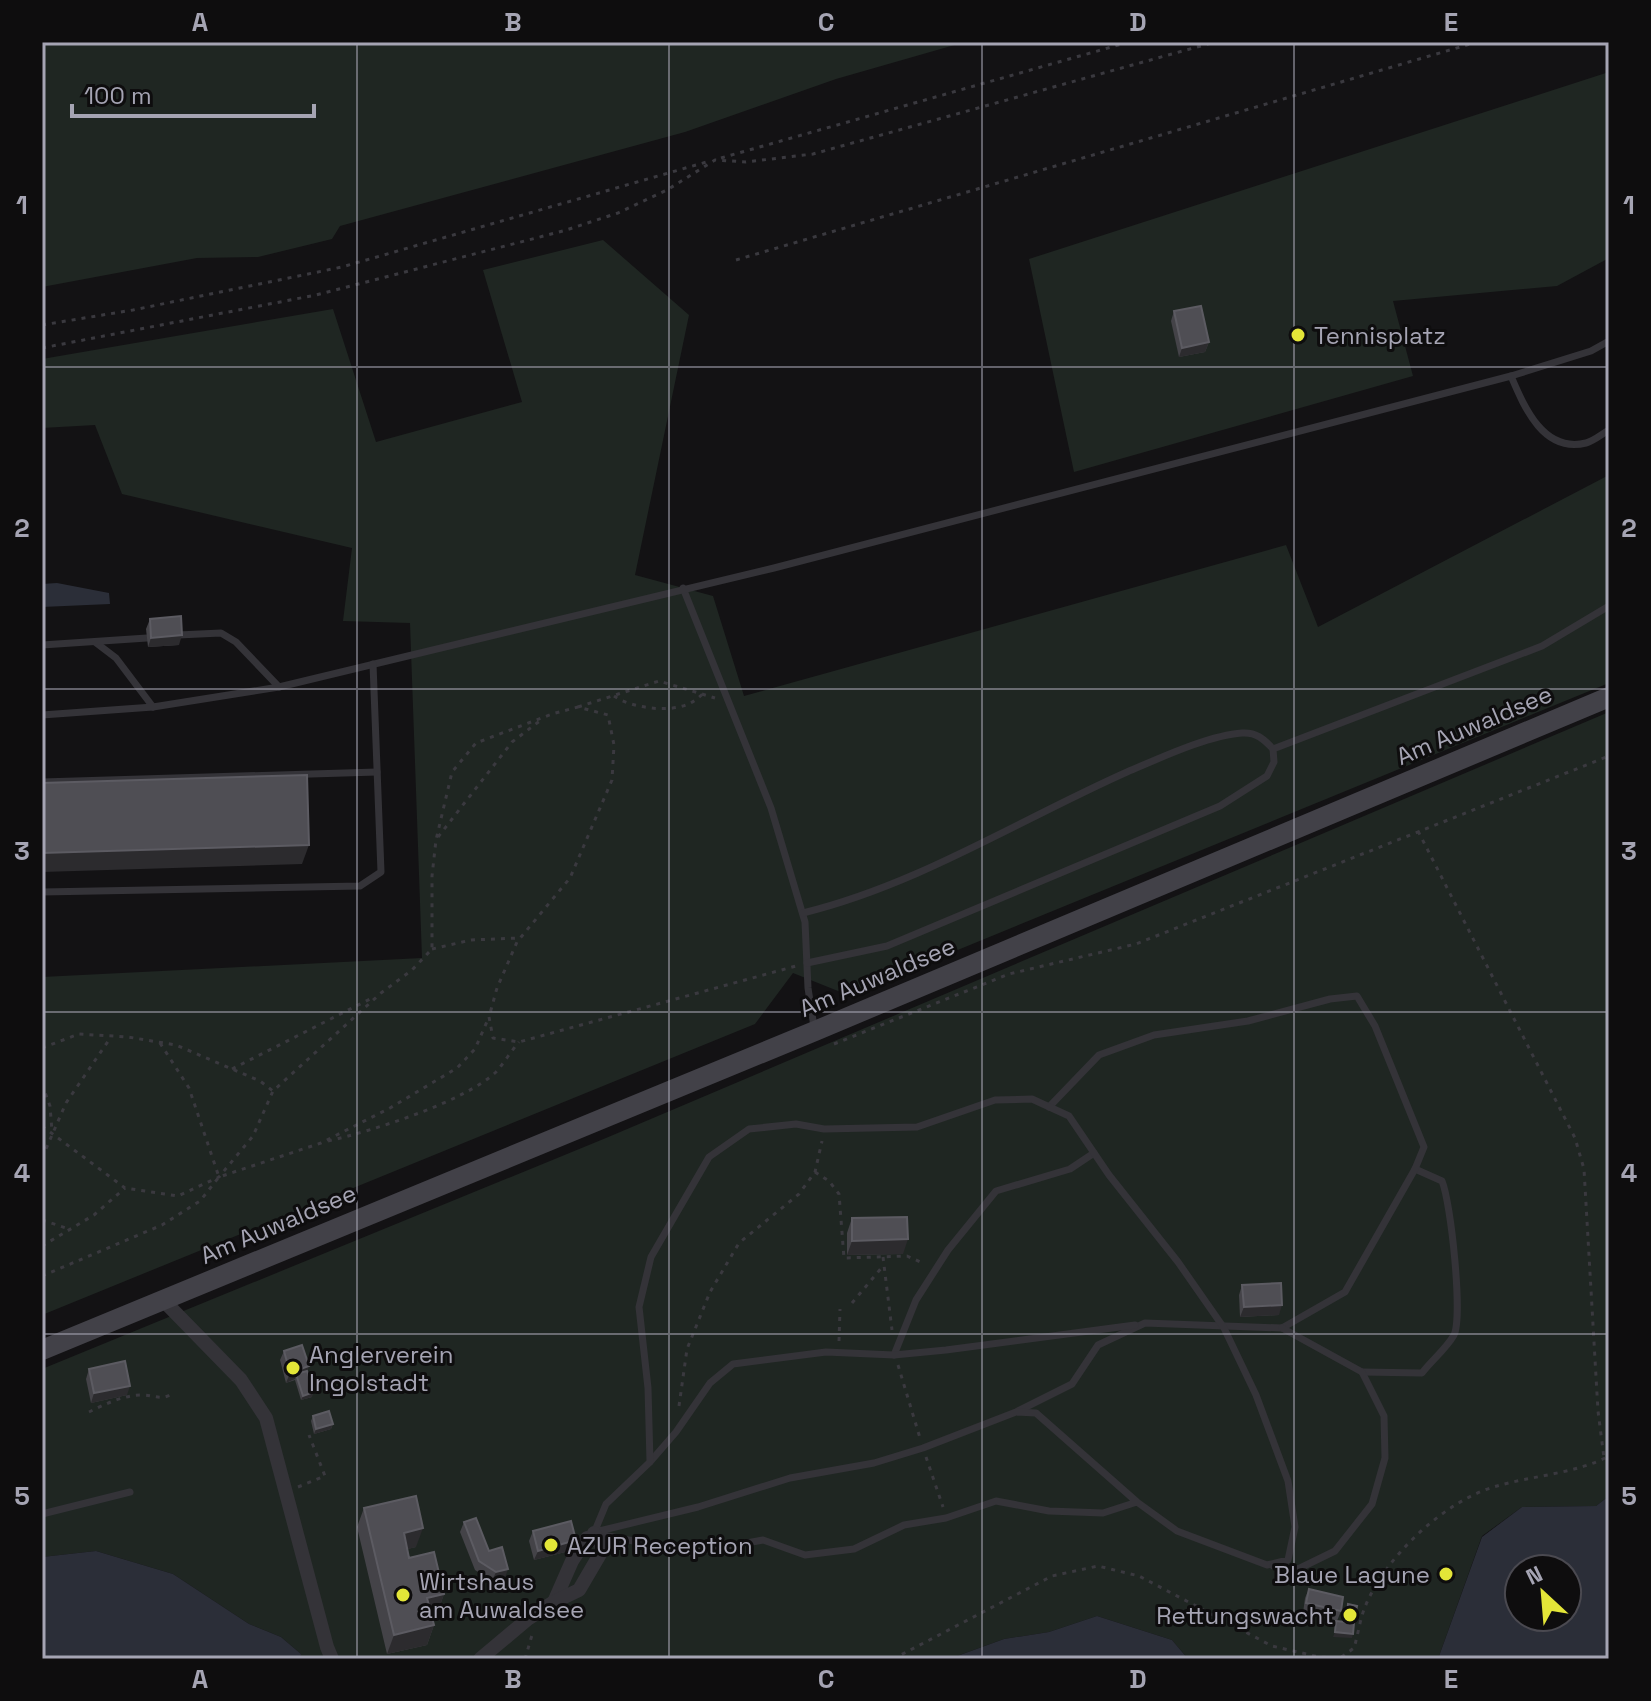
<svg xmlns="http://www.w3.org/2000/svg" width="1651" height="1701" viewBox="0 0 1651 1701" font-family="'Space Grotesk',sans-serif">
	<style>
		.green { fill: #1f2622 }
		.water { fill: #2b2e38; fill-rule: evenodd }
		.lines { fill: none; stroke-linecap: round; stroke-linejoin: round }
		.path { stroke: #3a393f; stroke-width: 3; stroke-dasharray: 4 6; stroke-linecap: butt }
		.lane { stroke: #343338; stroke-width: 7 }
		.street { stroke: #343338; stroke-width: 14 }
		.secondary { stroke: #424148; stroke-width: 20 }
		.wall { fill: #444348 }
		.shaded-wall { fill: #2c2b2e }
		.building { fill: #4f4e54; stroke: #5c5b62; stroke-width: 2 }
		.grid { fill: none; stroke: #a5a4b3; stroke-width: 2; stroke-opacity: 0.55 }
		.poi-dot { fill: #e3e538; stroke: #0e0d0e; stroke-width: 3 }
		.labels { text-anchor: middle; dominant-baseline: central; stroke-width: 6; stroke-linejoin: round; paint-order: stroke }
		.poi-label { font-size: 24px; fill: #a5a4b3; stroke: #0e0d0e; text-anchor: start }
		.street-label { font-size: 24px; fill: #a5a4b3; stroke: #0e0d0e }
		.neatline { fill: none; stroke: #a5a4b3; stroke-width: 3 }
		.grid-label { font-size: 26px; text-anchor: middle; font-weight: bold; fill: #a5a4b3 }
	</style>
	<rect width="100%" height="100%" fill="#131214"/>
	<g class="green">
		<polygon points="42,42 965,42 836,79 685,132 340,226 332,239 258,257 197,258 42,287"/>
		<polygon points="1609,72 1609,258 1557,286 1393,301 1413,376 1074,472 1029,259"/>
		<polygon points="603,240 689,315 635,575 713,596 744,696 1286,545 1318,627 1609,475 1609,683 848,995 793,973 755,1024 42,1315 42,977 422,958 410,623 343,621 352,548 122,494 95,425 42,428 42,359 333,309 376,442 522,402 483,270"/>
		<polygon points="1609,712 1609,1496 1596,1506 1522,1507 1482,1536 1438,1659 1188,1659 1172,1640 1097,1616 1049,1632 1004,1639 949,1659 300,1659 301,1654 281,1637 249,1624 173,1574 96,1551 42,1557 42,1369 606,1138"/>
	</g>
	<g class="water">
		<polygon points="57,583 109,593 110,604 42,607 42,584"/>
		<path d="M 1609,1496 L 1609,1659 L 1438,1659 L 1482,1537 L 1522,1507 L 1596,1506 ZM 1519,1569 L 1567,1569 L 1567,1617 L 1519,1617 Z"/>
		<polygon points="96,1551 173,1574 249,1624 281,1637 301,1654 300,1659 42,1659 42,1557"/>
		<polygon points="1097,1616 1172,1640 1188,1659 949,1659 1004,1639 1049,1632"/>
	</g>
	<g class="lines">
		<g class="path">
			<polyline points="721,158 1129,42"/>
			<polyline points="736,260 1477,42"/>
			<polyline points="42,325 133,310 342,267 710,161"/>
			<polyline points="42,348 316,295 563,231 618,213 667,190 715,160 746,162 813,154 1215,42"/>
			<path d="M 614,696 C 631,708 669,713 688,704 C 694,702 699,697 704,693"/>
			<polyline points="578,707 659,681 715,698"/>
			<polyline points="1418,831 1575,1138 1584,1169 1598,1411 1604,1458"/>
			<polyline points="438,837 512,742 541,720"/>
			<polyline points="432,949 471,940 519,938"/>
			<polyline points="160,1043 189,1088 219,1177"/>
			<polyline points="834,1044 1009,974 1136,944 1609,756"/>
			<polyline points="42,1048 79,1034 128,1037 176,1045 260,1081 273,1091"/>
			<polyline points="232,1069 374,997"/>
			<polyline points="42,1084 50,1106 52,1131"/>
			<polyline points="42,1126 125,1188 178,1196 219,1177 253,1136 273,1091 381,993 412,970 432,949 432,876 436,840 452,772 476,743 552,714 578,707 608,715 614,745 612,780 570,878 517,942 497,988 489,1017 493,1038 519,1042 796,966"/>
			<path d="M 328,1141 C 372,1131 464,1102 496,1072 C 504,1063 511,1051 519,1042"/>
			<polyline points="42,1158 66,1103 111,1037"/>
			<polyline points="815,1172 829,1181 839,1194 844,1258 907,1256 925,1264"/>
			<polyline points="42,1220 69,1229"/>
			<polyline points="42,1246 94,1215 125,1188"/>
			<polyline points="883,1257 892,1330"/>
			<polyline points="42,1276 162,1225 200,1201 219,1177 321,1143 390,1108 457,1068 475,1049 489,1017"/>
			<polyline points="852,1303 883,1266"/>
			<polyline points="839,1341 840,1309"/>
			<polyline points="898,1365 920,1438"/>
			<polyline points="679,1406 687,1349 710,1292 739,1243 799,1194 815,1172 822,1141"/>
			<path d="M 89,1412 C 105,1404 124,1395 142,1395 C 156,1395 162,1402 174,1392"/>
			<polyline points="926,1457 943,1507"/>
			<polyline points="298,1487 325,1476 309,1435"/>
			<polyline points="525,1659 532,1635"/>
			<path d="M 893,1659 L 1052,1576 L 1098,1566 L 1139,1576 L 1272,1646 L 1319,1657 L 1340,1658 L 1354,1648 C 1358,1635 1360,1619 1365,1607 C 1385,1557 1445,1500 1497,1486 C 1531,1476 1578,1473 1609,1456"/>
		</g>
		<g class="lane">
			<path d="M 1511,376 C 1525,409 1544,453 1586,443 C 1594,441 1602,434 1609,430"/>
			<polyline points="683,588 771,808 805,922 808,988 814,1027"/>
			<polyline points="178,635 221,633 236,642 279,687"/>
			<polyline points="95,642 116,658 153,707"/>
			<polyline points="42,645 147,638"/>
			<polyline points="42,715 153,707 279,687 774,568 1511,376 1591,351 1609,341"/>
			<polyline points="42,782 377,772"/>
			<polyline points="42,892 360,886 381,872 373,664"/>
			<path d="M 803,913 C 918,885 1019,820 1127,772 C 1158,759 1209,735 1242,733 C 1256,732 1264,739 1273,749"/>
			<polyline points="807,963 887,946 1220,806 1267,776 1274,762 1273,749 1542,646 1609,606"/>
			<polyline points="894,1355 916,1300 948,1250 996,1191 1070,1169 1094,1153"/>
			<path d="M 1362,1372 L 1422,1373 C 1431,1361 1446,1349 1454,1335 C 1463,1316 1451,1203 1442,1181 L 1415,1169"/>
			<polyline points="1018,1411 1072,1384 1098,1345 1145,1323 1282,1328 1345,1292 1415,1169 1424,1147 1375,1026 1357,996 1330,999 1248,1021 1154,1035 1099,1055 1049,1107"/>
			<polyline points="650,1462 676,1432 710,1383 733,1364 826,1352 894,1355 946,1350 1135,1325"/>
			<polyline points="42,1514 130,1492"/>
			<polyline points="595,1532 698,1507 790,1478 874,1463 923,1448 1016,1412 1036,1413 1137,1502 1177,1531 1267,1565 1288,1560 1295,1527 1288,1481 1256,1395 1224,1328 1178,1262 1109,1175 1069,1116 1032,1099 995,1100 917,1127 824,1129 796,1124 749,1129 709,1157 651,1257 639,1307 648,1388 650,1462 606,1504 594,1533 692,1553 763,1540 805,1555 854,1549 904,1525 946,1518 996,1501 1049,1511 1103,1513 1137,1502"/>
			<polyline points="1273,1566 1298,1569 1335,1551 1372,1504 1385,1458 1384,1416 1362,1372 1282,1328"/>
		</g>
		<g class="street">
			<polyline points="163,1300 241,1380 266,1418 327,1647 332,1659"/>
			<polyline points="554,1602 572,1561 587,1538"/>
			<polyline points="480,1659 529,1618 554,1602 579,1590 603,1549 594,1533"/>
		</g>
		<polyline class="secondary" points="42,1350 815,1031 1609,697"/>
	</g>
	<g class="wall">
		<polygon points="1174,311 1209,342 1205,352 1179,357 1171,321"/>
		<polygon points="150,619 179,645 148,647 146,629"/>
		<polygon points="852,1218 903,1254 847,1255 847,1233"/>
		<polygon points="1242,1285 1279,1315 1240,1317 1239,1295"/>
		<polygon points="284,1351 307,1371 312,1397 301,1400 295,1380 286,1383 280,1360"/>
		<polygon points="89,1369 127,1395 91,1403 86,1379"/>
		<polygon points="313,1416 333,1424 331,1429 314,1434 311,1421"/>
		<polygon points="364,1508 416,1547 407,1549 409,1558 444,1594 437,1614 431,1615 434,1625 427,1645 387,1654 357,1527"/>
		<polygon points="464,1522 489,1551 505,1578 492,1581 475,1570 460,1532"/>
		<polygon points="533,1531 573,1550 534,1560 529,1541"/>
		<polygon points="1309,1589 1341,1611 1337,1621 1303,1613 1305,1598"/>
	</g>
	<g class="shaded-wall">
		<polygon points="1209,342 1205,352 1179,357 1182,348"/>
		<polygon points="182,635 179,645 148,647 151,638"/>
		<polygon points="309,845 302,864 42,872 42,853"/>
		<polygon points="908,1239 903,1254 847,1255 852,1241"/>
		<polygon points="1282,1305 1279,1315 1240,1317 1244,1307"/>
		<polygon points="309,1366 306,1376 296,1374 295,1379 286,1383 290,1373"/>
		<polygon points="130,1386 127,1395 91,1403 94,1393"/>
		<polygon points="314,1392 312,1397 301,1400 303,1396"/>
		<polygon points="333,1424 331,1429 314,1434 316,1429"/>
		<polygon points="423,1528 416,1547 396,1552 404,1533"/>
		<polygon points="576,1540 573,1550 534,1560 538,1551"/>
		<polygon points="508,1569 505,1578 492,1581 496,1572"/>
		<polygon points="444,1594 437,1614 420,1618 427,1598"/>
		<polygon points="1347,1615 1355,1615 1353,1620 1345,1620"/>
		<polygon points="434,1625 427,1645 387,1654 394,1635"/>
		<polygon points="1335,1632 1353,1634 1352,1638 1333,1637"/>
	</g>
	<g class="building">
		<polygon points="1201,306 1209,342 1182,348 1174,311"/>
		<polygon points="181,616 182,635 151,638 150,619"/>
		<polygon points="307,775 309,845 42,853 42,783"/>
		<polygon points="907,1217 908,1239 852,1241 852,1218"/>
		<polygon points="1281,1283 1282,1305 1244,1307 1242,1285"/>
		<polygon points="302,1345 309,1366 290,1373 284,1351"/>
		<polygon points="125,1361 130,1386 94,1393 89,1369"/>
		<polygon points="307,1371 314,1392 303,1396 296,1374"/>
		<polygon points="329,1411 333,1424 316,1429 313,1416"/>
		<polygon points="416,1496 423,1528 404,1533 409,1558 434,1552 444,1594 427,1598 434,1625 394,1635 364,1508"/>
		<polygon points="476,1518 489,1551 502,1547 508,1569 496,1572 479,1561 464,1522"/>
		<polygon points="571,1521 576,1540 538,1551 533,1531"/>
		<polygon points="1309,1589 1343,1597 1341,1611 1306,1603"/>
		<polygon points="1348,1604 1357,1606 1355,1615 1347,1615"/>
		<polygon points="1336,1621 1354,1623 1353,1634 1335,1632"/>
	</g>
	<path class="grid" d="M 357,42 L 357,1659M 669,42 L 669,1659M 982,42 L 982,1659M 1294,42 L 1294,1659M 42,367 L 1609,367M 42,689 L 1609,689M 42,1012 L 1609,1012M 42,1334 L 1609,1334"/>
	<g class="poi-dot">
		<circle cx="1298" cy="335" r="8"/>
		<circle cx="293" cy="1368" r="8"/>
		<circle cx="551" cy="1545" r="8"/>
		<circle cx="1446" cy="1574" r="8"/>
		<circle cx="403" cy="1595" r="8"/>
		<circle cx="1350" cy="1615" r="8"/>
	</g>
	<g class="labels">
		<g class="poi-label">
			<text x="1314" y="335">Tennisplatz</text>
			<text x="309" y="1354">Anglerverein<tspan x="309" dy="28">Ingolstadt</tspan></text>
			<text x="567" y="1545">AZUR Reception</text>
			<text x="1430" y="1574" text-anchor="end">Blaue Lagune</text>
			<text x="419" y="1581">Wirtshaus<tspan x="419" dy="28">am Auwaldsee</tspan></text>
			<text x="1334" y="1615" text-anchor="end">Rettungswacht</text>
		</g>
		<g class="street-label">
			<text transform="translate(1474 725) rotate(-23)">Am Auwaldsee</text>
			<text transform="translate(877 977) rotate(-23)">Am Auwaldsee</text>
			<text transform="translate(278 1224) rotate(-23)">Am Auwaldsee</text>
		</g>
	</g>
	<rect width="1651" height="1701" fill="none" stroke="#0e0d0e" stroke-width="88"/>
	<g transform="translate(1543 1593) rotate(334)"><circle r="38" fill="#0e0d0e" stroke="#4a4950" stroke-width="2"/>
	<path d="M0-6L14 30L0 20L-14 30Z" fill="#e3e538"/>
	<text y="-12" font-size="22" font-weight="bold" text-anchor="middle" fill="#a5a4b3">N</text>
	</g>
	<path d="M72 104v12h242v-12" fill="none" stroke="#a5a4b3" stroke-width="4"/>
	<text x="84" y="104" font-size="24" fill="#a5a4b3" stroke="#0e0d0e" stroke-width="6" paint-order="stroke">100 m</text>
	<rect x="44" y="44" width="1563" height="1613" class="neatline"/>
	<g class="grid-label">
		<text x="200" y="31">A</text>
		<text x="513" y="31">B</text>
		<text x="826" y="31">C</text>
		<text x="1138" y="31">D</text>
		<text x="1451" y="31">E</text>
		<text x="22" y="214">1</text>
		<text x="1629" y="214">1</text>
		<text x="22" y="537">2</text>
		<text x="1629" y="537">2</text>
		<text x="22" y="860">3</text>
		<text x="1629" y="860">3</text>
		<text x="22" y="1182">4</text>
		<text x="1629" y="1182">4</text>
		<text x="22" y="1505">5</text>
		<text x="1629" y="1505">5</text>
		<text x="200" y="1688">A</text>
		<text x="513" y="1688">B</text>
		<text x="826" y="1688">C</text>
		<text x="1138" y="1688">D</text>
		<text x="1451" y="1688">E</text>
	</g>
</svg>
